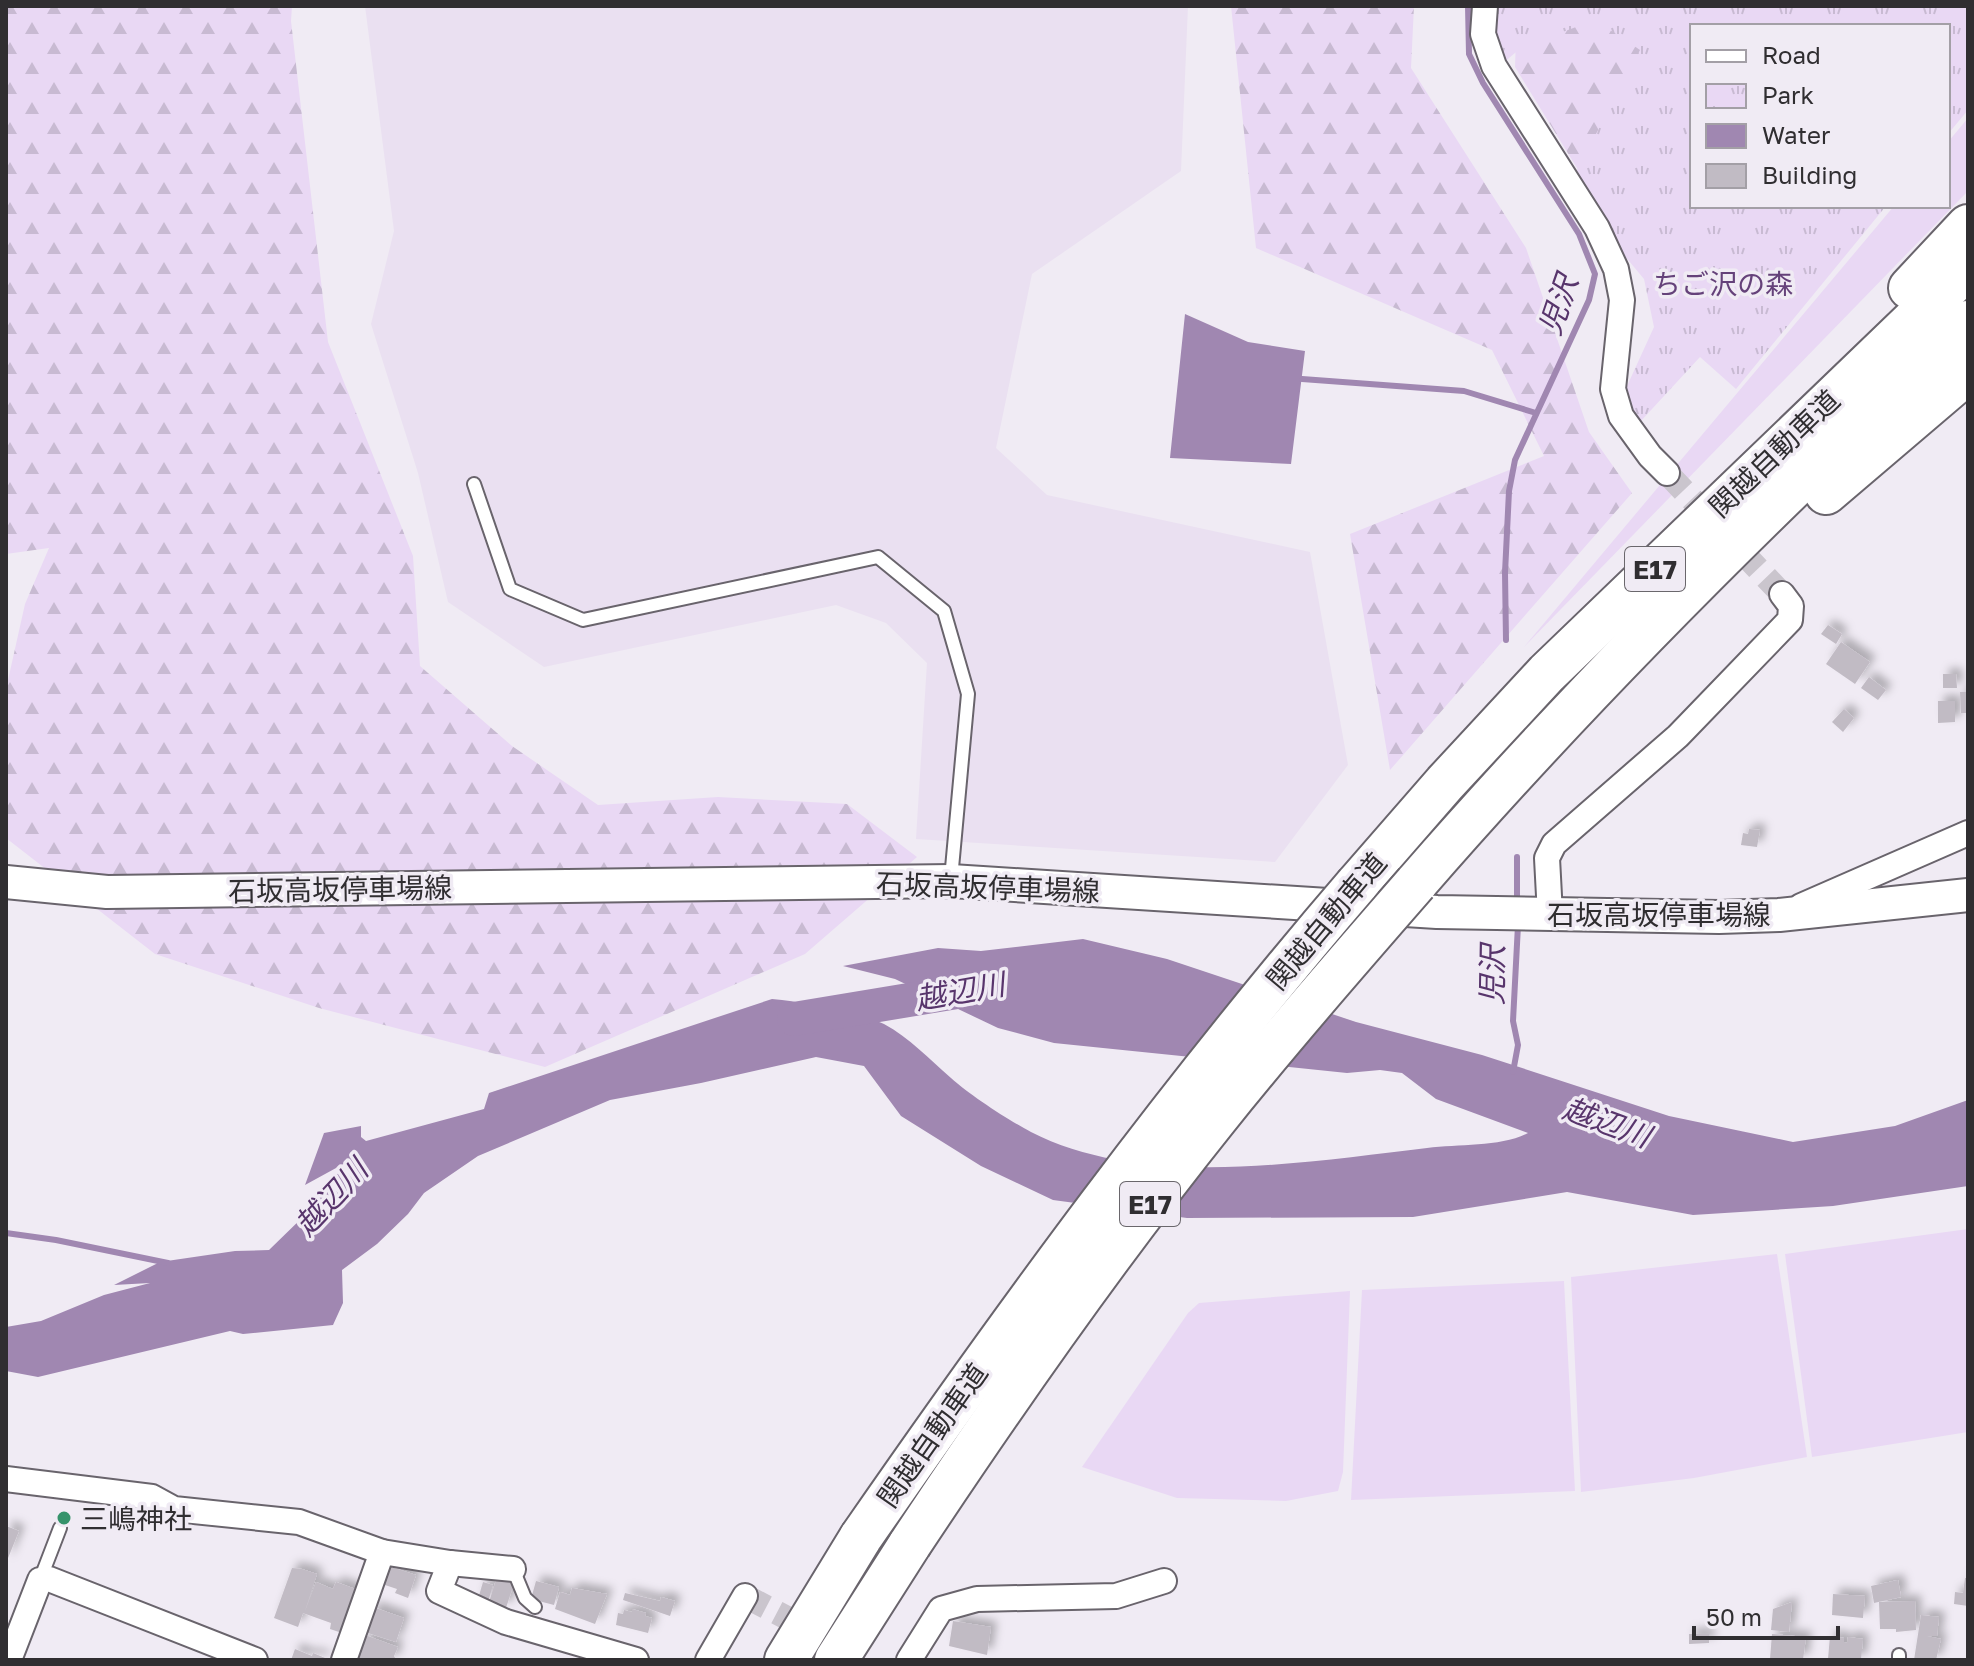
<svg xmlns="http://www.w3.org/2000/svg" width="1974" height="1666" viewBox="0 0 1974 1666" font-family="'Golos Text','Noto Sans JP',sans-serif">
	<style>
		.built { fill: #eae0f1 }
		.green { fill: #e9d8f4 }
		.forest { fill: url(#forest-firs) }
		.park { fill: url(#park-tufts) }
		.water { fill: #a087b1 }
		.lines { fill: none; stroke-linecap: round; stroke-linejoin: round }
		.stream { stroke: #a087b1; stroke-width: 6 }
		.river { stroke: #a087b1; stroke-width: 34 }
		.building { fill: #c1bbc4; filter: url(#shadow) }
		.street-tunnel { stroke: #cac5cd; stroke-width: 24; stroke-dasharray: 24 12; stroke-linecap: butt }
		.lane-casing { stroke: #69646c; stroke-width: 16 }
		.street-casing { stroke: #69646c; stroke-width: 28 }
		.secondary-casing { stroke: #69646c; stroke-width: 36 }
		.highway-casing { stroke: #69646c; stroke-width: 46 }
		.lane { stroke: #fff; stroke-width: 12 }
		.street { stroke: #fff; stroke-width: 24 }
		.secondary { stroke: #fff; stroke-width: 32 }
		.highway { stroke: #fff; stroke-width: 42 }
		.highway-bridge-casing { stroke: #69646c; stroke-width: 46; stroke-linecap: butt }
		.highway-bridge { stroke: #fff; stroke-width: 42 }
		.poi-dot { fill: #36936b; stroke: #f0ebf4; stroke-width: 3 }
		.labels { text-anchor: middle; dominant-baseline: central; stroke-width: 7; stroke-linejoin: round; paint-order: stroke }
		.shield { fill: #f0ebf4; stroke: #6a676c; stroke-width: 2 }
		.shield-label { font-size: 26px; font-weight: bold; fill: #302e31 }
		.park-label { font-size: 28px; fill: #65427a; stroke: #f0ebf4 }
		.street-label { font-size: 28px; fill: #302e31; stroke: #f0ebf4 }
		.poi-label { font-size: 28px; fill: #302e31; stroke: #f0ebf4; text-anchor: start }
		.water-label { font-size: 30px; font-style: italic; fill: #58356c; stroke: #f0ebf4 }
	</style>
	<defs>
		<pattern id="forest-firs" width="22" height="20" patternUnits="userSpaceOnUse" patternTransform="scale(2)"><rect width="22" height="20" fill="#e9d8f4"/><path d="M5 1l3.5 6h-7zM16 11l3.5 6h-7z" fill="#c8bad2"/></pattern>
		<pattern id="park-tufts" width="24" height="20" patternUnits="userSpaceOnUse" patternTransform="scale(2)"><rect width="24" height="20" fill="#e9d8f4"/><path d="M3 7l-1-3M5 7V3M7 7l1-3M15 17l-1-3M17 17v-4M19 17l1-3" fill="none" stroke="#c8bad2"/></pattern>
		<filter id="shadow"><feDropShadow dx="6" dy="-6" stdDeviation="4" flood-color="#0004"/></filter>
	</defs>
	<rect width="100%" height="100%" fill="#f0ebf4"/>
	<polygon class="built" points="365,6 1188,6 1181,171 1032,274 996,448 1047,495 1310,552 1348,765 1275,862 916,839 927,663 886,623 836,605 544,667 448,602 418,473 371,324 394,231"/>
	<g class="green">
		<polygon points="1968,118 1968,191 1524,647 1894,206 1948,206 1948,142"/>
		<polygon points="1968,1229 1968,1432 1812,1457 1785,1254"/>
		<polygon points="1777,1254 1807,1457 1694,1478 1581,1492 1571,1277"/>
		<polygon points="1564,1281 1575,1491 1351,1500 1362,1290"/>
		<polygon points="1350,1291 1343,1472 1338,1491 1286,1501 1177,1498 1082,1467 1188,1313 1199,1303"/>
	</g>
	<g class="forest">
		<polygon points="6,6 292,6 291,21 328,342 413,556 420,666 512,746 598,805 718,797 847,804 917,857 805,954 545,1067 319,1008 155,954 6,838 6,689 25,604 49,548 6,554"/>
		<polygon points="1231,6 1414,6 1411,68 1526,248 1589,432 1632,493 1390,770 1350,534 1544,456 1492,350 1256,248"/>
		<polygon points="1517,6 1968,6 1948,26 1692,26 1692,206 1646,258 1620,238 1515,67"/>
	</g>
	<polygon class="park" points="1494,6 1968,6 1968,110 1948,134 1948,26 1692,26 1692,206 1886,206 1736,389 1700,357 1640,422 1622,397 1654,327 1644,279 1619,249 1575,174 1640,50 1595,20 1522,47 1502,64 1495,36"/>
	<g class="water">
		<polygon points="1185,314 1248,342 1305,351 1291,464 1170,458"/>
		<path d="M 1083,939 L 1167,959 L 1356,1022 L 1482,1055 L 1669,1116 L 1793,1142 L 1895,1126 L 1968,1100 L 1968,1186 L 1833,1206 L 1693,1215 L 1567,1192 L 1413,1217 L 1187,1218 L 1053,1200 L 981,1166 L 901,1116 L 864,1066 L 816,1057 L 701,1083 L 610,1100 L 478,1156 L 424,1193 L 408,1214 L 377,1244 L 342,1270 L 343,1303 L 333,1325 L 243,1334 L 230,1331 L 38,1377 L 6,1371 L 6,1327 L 41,1321 L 104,1295 L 150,1283 L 114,1285 L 160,1262 L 235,1251 L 269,1250 L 307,1213 L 347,1162 L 305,1185 L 324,1133 L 361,1126 L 361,1137 L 366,1141 L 484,1109 L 489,1093 L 772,999 C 799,1001 823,1008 849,1015 C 860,1018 874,1019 884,1024 C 910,1038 929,1059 951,1078 C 970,1095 1008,1120 1031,1132 C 1144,1190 1305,1162 1427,1148 C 1459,1144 1501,1147 1528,1133 L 1436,1099 L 1402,1073 L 1380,1070 L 1347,1073 L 1054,1043 L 998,1028 L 895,979 L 843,966 L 938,948 L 981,951 Z"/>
	</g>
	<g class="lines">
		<g class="stream">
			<polyline points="1468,6 1469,54 1483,83 1579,234 1595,274 1589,300 1515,460 1509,491 1505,573 1506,640"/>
			<polyline points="1302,379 1464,391 1536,413"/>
			<polyline points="1517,857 1517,906"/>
			<polyline points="1513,1072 1518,1045 1513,1021 1518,925"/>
			<polyline points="6,1233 56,1240 168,1263"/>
		</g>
		<polyline class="river" points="794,1019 975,989"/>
	</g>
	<g class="building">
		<polygon points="1828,625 1842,634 1836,644 1821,634"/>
		<polygon points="1841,642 1870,662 1855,684 1826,664"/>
		<polygon points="1943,674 1956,674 1957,688 1943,688"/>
		<polygon points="1869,677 1886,690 1878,700 1861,688"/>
		<polygon points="1960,692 1968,692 1968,713 1961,713"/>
		<polygon points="1938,701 1955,701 1955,722 1938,723"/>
		<polygon points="1844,709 1854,718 1843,732 1832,722"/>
		<polygon points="1749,829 1760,830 1757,847 1741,845 1743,833 1748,834"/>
		<polygon points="6,1526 19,1531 6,1563"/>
		<polygon points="388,1566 416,1575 408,1598 395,1593 397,1589 382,1584"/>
		<polygon points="292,1568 302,1569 317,1574 305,1611 316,1582 333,1589 336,1582 364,1592 342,1633 330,1629 331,1623 303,1613 298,1627 274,1618"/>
		<polygon points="497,1577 514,1583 506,1608 489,1602"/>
		<polygon points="1965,1578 1968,1578 1968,1606 1954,1604 1955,1592 1963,1593"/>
		<polygon points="1898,1580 1901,1597 1874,1603 1871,1586"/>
		<polygon points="536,1581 559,1587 554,1605 531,1599"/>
		<polygon points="483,1582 493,1585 488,1602 478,1599"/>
		<polygon points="572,1588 607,1594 595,1624 555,1609 560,1592 570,1595"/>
		<polygon points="625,1593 660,1601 661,1597 675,1601 670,1616 623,1600"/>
		<polygon points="1833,1594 1865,1596 1863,1618 1832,1615"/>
		<polygon points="1915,1601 1916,1630 1896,1632 1896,1629 1880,1629 1879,1602"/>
		<polygon points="1792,1602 1789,1632 1771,1630 1773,1609"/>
		<polygon points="373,1607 404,1618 396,1642 365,1632"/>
		<polygon points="632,1609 646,1613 645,1616 652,1618 648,1633 616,1625 618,1613 623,1614 624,1610 632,1612"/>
		<polygon points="1921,1615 1939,1617 1937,1636 1927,1636 1941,1639 1936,1660 1914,1660"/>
		<polygon points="953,1621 991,1627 987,1655 949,1646"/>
		<polygon points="1689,1634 1709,1634 1709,1643 1689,1644"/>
		<polygon points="1772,1634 1806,1637 1803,1660 1770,1659"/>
		<polygon points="365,1635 398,1647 394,1656 396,1660 357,1660"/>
		<polygon points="1830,1636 1844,1638 1844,1642 1847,1643 1848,1637 1863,1639 1861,1660 1828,1659"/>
		<polygon points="295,1649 312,1656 313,1653 330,1660 291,1660"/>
	</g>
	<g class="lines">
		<g class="street-tunnel">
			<polyline points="1667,473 1782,594"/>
			<polyline points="745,1596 867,1660"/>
		</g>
		<defs>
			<g id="lane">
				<polyline points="474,484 510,589 583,620 878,557 944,611 968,694 951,879"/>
				<polyline points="513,1569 525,1598 535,1607"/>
				<polyline points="40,1580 60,1528"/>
				<polyline points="1899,1660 1899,1655"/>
			</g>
			<g id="street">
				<polyline points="1485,6 1483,34 1494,66 1597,228 1616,269 1622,300 1613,389 1621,416 1650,456 1667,473"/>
				<polyline points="1801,906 1968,833"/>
				<polyline points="1550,915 1547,858 1554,844 1678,736 1790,620 1791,606 1782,594"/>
				<polyline points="6,1479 152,1497 174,1509 299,1522 382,1552"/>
				<polyline points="450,1563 513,1569"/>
				<polyline points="9,1660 40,1580 49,1579 255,1660"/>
				<polyline points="344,1660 382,1552 450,1563 439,1591 506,1622 636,1660"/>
				<polyline points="708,1660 745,1596"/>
				<polyline points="909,1660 941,1609 977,1599 1116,1596 1164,1581"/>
			</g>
			<polyline id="secondary" points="6,882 107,892 951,881 1437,912 1719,917 1779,915 1968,895"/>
			<g id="highway">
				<polyline points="1910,288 1968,226"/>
				<polyline points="1826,493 1968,372"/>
				<path d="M 1416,883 C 1588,685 1775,500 1968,322"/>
				<polyline points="1357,884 1445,783 1547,673 1968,268"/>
				<polyline points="786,1660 861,1537"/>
				<polyline points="836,1660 910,1544"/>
			</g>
		</defs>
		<use href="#lane" class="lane-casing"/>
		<use href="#street" class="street-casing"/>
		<use href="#secondary" class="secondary-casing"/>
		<use href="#highway" class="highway-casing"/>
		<use href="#lane" class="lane"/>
		<use href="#street" class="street"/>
		<use href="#secondary" class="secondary"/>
		<use href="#highway" class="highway"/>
		<defs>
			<g id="highway-bridge">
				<path d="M 861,1537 C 1017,1312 1178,1092 1357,884"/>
				<path d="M 910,1544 C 1006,1399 1106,1256 1215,1120 C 1280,1039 1348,961 1416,883"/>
			</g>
		</defs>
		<use href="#highway-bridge" class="highway-bridge-casing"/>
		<use href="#highway-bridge" class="highway-bridge"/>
	</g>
	<circle class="poi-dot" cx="64" cy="1518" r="8"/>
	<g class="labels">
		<g class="shield">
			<rect x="1625" y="547" width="60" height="44" rx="6"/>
			<rect x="1120" y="1182" width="60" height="44" rx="6"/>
		</g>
		<g class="shield-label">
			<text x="1655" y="569">E17</text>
			<text x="1150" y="1204">E17</text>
		</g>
		<g class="park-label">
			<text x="1723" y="283">ちご沢の森</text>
		</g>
		<g class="street-label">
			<text transform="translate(1774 453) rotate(-44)">関越自動車道</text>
			<text transform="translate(988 887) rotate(2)">石坂高坂停車場線</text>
			<text transform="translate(340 889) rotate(-1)">石坂高坂停車場線</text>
			<text x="1659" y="914">石坂高坂停車場線</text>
			<text transform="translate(1326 921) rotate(-50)">関越自動車道</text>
			<text transform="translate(932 1435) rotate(-55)">関越自動車道</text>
		</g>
		<g class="poi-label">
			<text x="80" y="1518">三嶋神社</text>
		</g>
		<g class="water-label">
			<text transform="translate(1558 305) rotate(-71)">児沢</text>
			<text transform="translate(1492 975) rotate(-89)">児沢</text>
			<text transform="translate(960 991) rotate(-10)">越辺川</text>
			<text transform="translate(1607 1122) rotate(20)">越辺川</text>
			<text transform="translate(331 1197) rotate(-47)">越辺川</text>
		</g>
	</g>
	<rect width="1974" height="1666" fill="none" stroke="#302e31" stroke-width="16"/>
	<rect x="1690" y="24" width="260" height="184" fill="#f0ebf4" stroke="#a39fa6" stroke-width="2"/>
	<rect x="1706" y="50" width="40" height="12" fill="#ffffff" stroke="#a39fa6" stroke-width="2"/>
	<text x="1762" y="64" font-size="24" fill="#302e31">Road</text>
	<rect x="1706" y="84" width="40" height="24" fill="url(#park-tufts)" stroke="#a39fa6" stroke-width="2"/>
	<text x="1762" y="104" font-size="24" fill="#302e31">Park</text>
	<rect x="1706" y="124" width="40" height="24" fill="#a087b1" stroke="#a39fa6" stroke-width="2"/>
	<text x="1762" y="144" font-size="24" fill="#302e31">Water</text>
	<rect x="1706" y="164" width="40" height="24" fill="#c1bbc4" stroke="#a39fa6" stroke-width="2"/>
	<text x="1762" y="184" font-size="24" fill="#302e31">Building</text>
	<path d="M1694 1626v12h144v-12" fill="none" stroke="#302e31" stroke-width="4"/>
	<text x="1706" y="1626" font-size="24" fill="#302e31" stroke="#f0ebf4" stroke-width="6" paint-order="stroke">50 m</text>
</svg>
